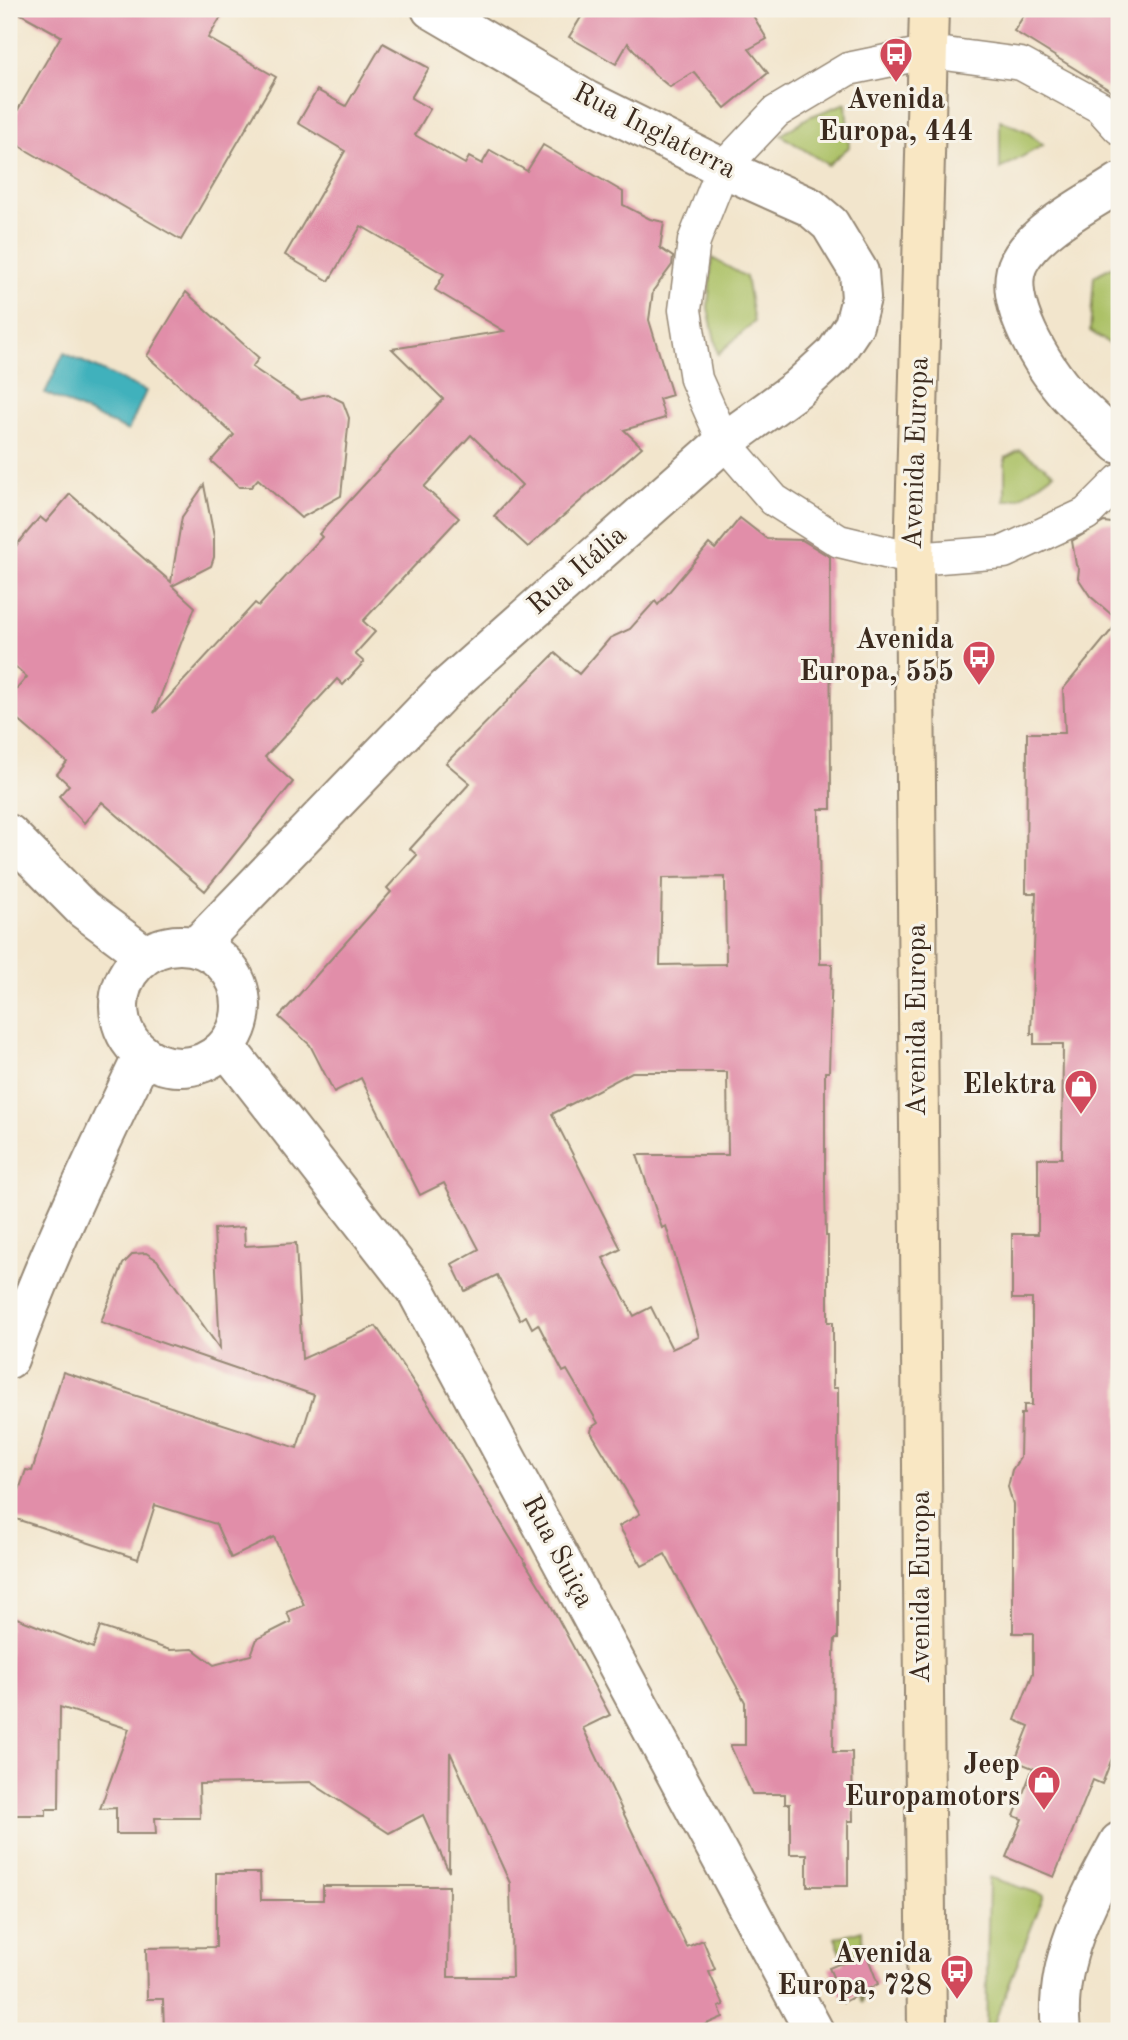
<svg xmlns="http://www.w3.org/2000/svg" width="1128" height="2040" viewBox="0 0 1128 2040" font-family="'Old Standard TT',serif">
	<style>
		.green { fill: #acc166; stroke: #747642; stroke-width: 2 }
		.water { fill: #41b1bc; stroke: #3e6e6d; stroke-width: 2 }
		.building { fill: #e18ea9; fill-rule: evenodd }
		.lines { fill: none; stroke-linecap: round; stroke-linejoin: round }
		.pedestrian-casing { stroke: #968875; stroke-width: 35 }
		.minor-casing { stroke: #968875; stroke-width: 42 }
		.secondary-casing { stroke: #968875; stroke-width: 42 }
		.pedestrian { stroke: #fff; stroke-width: 32 }
		.minor { stroke: #fff; stroke-width: 38 }
		.secondary { stroke: #f9e7c3; stroke-width: 38 }
		.labels { text-anchor: middle; dominant-baseline: central; stroke-width: 6; stroke-linejoin: round; paint-order: stroke }
		.poi-label { font-size: 28px; font-weight: bold; fill: #3b2a1e; stroke: #f7f3e8; text-anchor: end }
		.street-label { font-size: 28px; fill: #3b2a1e; stroke: #f7f3e8 }
	</style>
	<rect width="100%" height="100%" fill="#f7f3e8"/>
	<filter id="ink" filterUnits="userSpaceOnUse"><feTurbulence type="fractalNoise" baseFrequency=".0143" numOctaves="2"/><feDisplacementMap in="SourceGraphic" scale="14" xChannelSelector="R" yChannelSelector="G"/><feConvolveMatrix kernelMatrix="1 2 1 2 8 2 1 2 1" color-interpolation-filters="sRGB"/></filter>
	<filter id="wash" filterUnits="userSpaceOnUse"><feTurbulence type="fractalNoise" baseFrequency=".00686" numOctaves="4" result="noise"/><feDisplacementMap in="SourceGraphic" scale="28" xChannelSelector="R" yChannelSelector="G"/><feGaussianBlur stdDeviation="1.57" result="paint"/><feColorMatrix in="noise" values="0 0 0 0 0 0 0 0 0 0 0 0 0 0 0 0 0 1.4 0 .05"/><feComposite in="paint" operator="in"/></filter>
	<g filter="url(#wash)">
		<rect width="100%" height="100%" fill="#f2e5cc"/>
		<g class="green">
			<polygon points="846,103 849,147 828,165 781,135 809,117"/>
			<polygon points="1000,120 1026,131 1043,145 1000,169"/>
			<polygon points="712,258 746,277 754,322 718,354 708,308"/>
			<polygon points="1119,263 1119,350 1090,331 1094,276"/>
			<polygon points="1020,450 1054,473 1020,498 1005,501 1005,458"/>
			<polygon points="989,1877 1044,1895 991,2031 986,2031"/>
			<polygon points="862,1930 863,2003 835,1938"/>
		</g>
		<polygon class="water" points="64,353 146,391 128,431 45,393"/>
		<g id="blocks">
			<g class="building">
				<polygon points="12,9 226,9 208,38 276,77 181,240 9,140 9,125 61,36"/>
				<polygon points="586,9 749,9 767,39 749,49 768,73 725,108 694,72 670,87 654,74 628,43 616,64 569,37"/>
				<polygon points="1028,9 1119,9 1119,96 1014,31"/>
				<polygon points="383,43 429,68 411,98 430,109 415,135 465,164 469,157 482,164 490,150 527,171 543,145 623,192 623,205 650,219 664,222 660,248 673,257 672,265 653,291 649,320 672,395 659,399 665,418 624,430 642,447 528,547 494,516 522,485 471,435 424,487 459,518 363,621 375,632 355,654 364,662 343,685 337,679 265,757 293,782 205,891 102,802 84,823 59,796 69,785 57,774 67,762 9,712 9,698 27,677 9,661 9,554 40,517 46,522 70,494 171,582 182,517 204,485 214,537 214,557 211,566 172,586 195,607 154,713 255,603 259,606 322,537 319,534 443,399 392,349 504,331 435,290 444,274 361,226 329,281 285,255 345,151 298,123 317,90 346,106"/>
				<polygon points="186,292 259,358 252,367 301,400 327,394 343,402 349,418 341,496 301,518 258,479 251,487 239,487 211,461 234,435 147,356"/>
				<path d="M 740,518 L 767,539 L 802,540 L 830,557 L 831,809 L 819,809 L 820,964 L 832,964 L 829,1072 L 825,1072 L 825,1188 L 826,1236 L 828,1236 L 828,1322 L 833,1322 L 833,1388 L 838,1388 L 838,1639 L 835,1639 L 834,1654 L 833,1752 L 852,1752 L 853,1821 L 848,1821 L 848,1886 L 807,1886 L 807,1854 L 790,1854 L 790,1804 L 785,1804 L 785,1794 L 752,1794 L 730,1745 L 745,1745 L 745,1702 L 665,1554 L 642,1566 L 619,1526 L 640,1514 L 591,1432 L 592,1427 L 598,1423 L 567,1370 L 563,1372 L 538,1324 L 532,1328 L 526,1316 L 520,1320 L 497,1275 L 465,1291 L 452,1264 L 479,1249 L 444,1183 L 420,1195 L 361,1078 L 334,1092 L 310,1045 L 279,1017 L 391,892 L 387,888 L 417,855 L 410,849 L 470,783 L 446,763 L 555,653 L 579,674 L 610,638 L 630,629 L 655,601 L 658,605 L 709,544 L 715,549 ZM 725,877 L 726,964 L 660,965 L 662,878 ZM 632,1072 L 727,1072 L 728,1155 L 637,1155 L 662,1228 L 666,1226 L 699,1337 L 672,1349 L 651,1307 L 634,1316 L 603,1258 L 621,1249 L 552,1114 Z"/>
				<polygon points="1104,522 1119,524 1119,1740 1102,1784 1093,1780 1054,1877 1006,1857 1022,1819 1014,1816 1033,1768 1015,1761 1029,1726 1015,1720 1033,1673 1033,1633 1013,1633 1013,1504 1008,1487 1012,1470 1020,1458 1021,1414 1024,1414 1024,1405 1032,1405 1032,1299 1012,1299 1012,1234 1038,1234 1038,1158 1062,1158 1063,1044 1034,1044 1034,1034 1031,1034 1036,893 1026,893 1027,733 1065,733 1063,689 1119,621 1090,596 1078,578 1079,569 1076,565 1072,541"/>
				<polygon points="244,1227 245,1246 296,1243 302,1359 376,1326 438,1419 548,1600 610,1715 583,1728 687,1947 703,1940 715,1969 709,1972 724,2005 719,2007 723,2017 690,2031 164,2031 163,1999 147,1999 146,1948 216,1947 216,1873 260,1873 261,1900 323,1900 323,1886 449,1886 448,1977 512,1977 510,1883 450,1752 449,1872 423,1815 389,1833 310,1782 199,1784 200,1818 155,1818 156,1834 116,1834 116,1808 100,1809 129,1729 60,1707 59,1809 46,1809 46,1815 9,1815 9,1615 93,1648 100,1627 170,1650 193,1649 214,1665 251,1655 257,1639 291,1622 287,1612 304,1605 274,1537 231,1558 216,1524 155,1505 138,1559 10,1517 26,1470 32,1471 63,1372 297,1448 314,1395 101,1322 123,1264 133,1254 146,1253 157,1260 220,1349 214,1229"/>
				<polygon points="866,1953 878,1984 844,2002 829,1968"/>
			</g>
		</g>
	</g>
	<g filter="url(#ink)">
		<use href="#blocks" fill-opacity="0" stroke="#968875" stroke-width="2"/>
		<g class="lines">
			<defs>
				<polyline id="pedestrian" points="1119,128 1100,107 1021,64 930,52 848,69 776,112 723,168 694,241 685,310 696,379 724,442 774,500 839,541 914,559 1004,552 1086,514 1119,481"/>
				<g id="minor">
					<path d="M 1119,183 C 1089,203 1036,229 1019,262 C 1000,299 1044,369 1069,396 C 1085,413 1103,428 1119,444"/>
					<polyline points="9,834 83,909 145,955"/>
					<circle cx="180" cy="1006" r="61"/>
					<polyline points="197,946 446,688 724,442 797,389 834,355 854,325 861,298 859,272 830,224 810,207 723,168 586,100 431,9"/>
					<polyline points="226,1047 417,1292 814,2031"/>
					<path d="M 9,1359 C 47,1255 95,1155 143,1055"/>
					<path d="M 1061,2031 C 1053,1963 1087,1901 1119,1842"/>
				</g>
				<polyline id="secondary" points="927,2031 914,559 929,9"/>
			</defs>
			<use href="#pedestrian" class="pedestrian-casing"/>
			<use href="#minor" class="minor-casing"/>
			<use href="#secondary" class="secondary-casing"/>
			<use href="#pedestrian" class="pedestrian"/>
			<use href="#minor" class="minor"/>
			<use href="#secondary" class="secondary"/>
		</g>
	</g>
	<defs>
		<symbol id="bus-pin" viewBox="-11 -11 22 30"><path d="M0 17L-7.5 6A9.5 9.5 0 1 1 7.5 6Z" fill="#d1495b" stroke="#f7f3e8"/><path d="M-5-6H5V4H4V6H2V4H-2V6H-4V4H-5ZM-3.5-4V0h7V-4ZM-3.5 1.2v1.5H-2V1.2ZM2 1.2v1.5H3.5V1.2Z" fill="#fff"/></symbol>
		<symbol id="shop-pin" viewBox="-11 -11 22 30"><path d="M0 17L-7.5 6A9.5 9.5 0 1 1 7.5 6Z" fill="#d1495b" stroke="#f7f3e8"/><path d="M-5-2.5h2.3a2.7 3.5 0 0 1 5.4 0H5L5.5 6h-11ZM-1.5-2.5h3a1.5 2.3 0 0 0-3 0Z" fill="#fff"/></symbol>
	</defs>
	<g fill-rule="evenodd">
		<use href="#bus-pin" x="877" y="35" width="38" height="52"/>
		<use href="#bus-pin" x="960" y="638" width="38" height="52"/>
		<use href="#shop-pin" x="1062" y="1067" width="38" height="52"/>
		<use href="#shop-pin" x="1025" y="1763" width="38" height="52"/>
		<use href="#bus-pin" x="938" y="1952" width="38" height="52"/>
	</g>
	<g class="labels">
		<g class="poi-label">
			<text x="896" y="101" text-anchor="middle">Avenida<tspan x="896" dy="32">Europa, 444</tspan></text>
			<text x="954" y="641">Avenida<tspan x="954" dy="32">Europa, 555</tspan></text>
			<text x="1056" y="1086">Elektra</text>
			<text x="1020" y="1766">Jeep<tspan x="1020" dy="32">Europamotors</tspan></text>
			<text x="932" y="1955">Avenida<tspan x="932" dy="32">Europa, 728</tspan></text>
		</g>
		<g class="street-label">
			<text transform="translate(654 132) rotate(27)">Rua Inglaterra</text>
			<text transform="translate(917 453) rotate(-88)">Avenida Europa</text>
			<text transform="translate(578 571) rotate(-41)">Rua Itália</text>
			<text transform="translate(918 1020) rotate(-90)">Avenida Europa</text>
			<text transform="translate(557 1552) rotate(62)">Rua Suiça</text>
			<text transform="translate(922 1587) rotate(-90)">Avenida Europa</text>
		</g>
	</g>
	<rect width="1128" height="2040" fill="none" stroke="#f7f3e8" stroke-width="35"/>
</svg>
